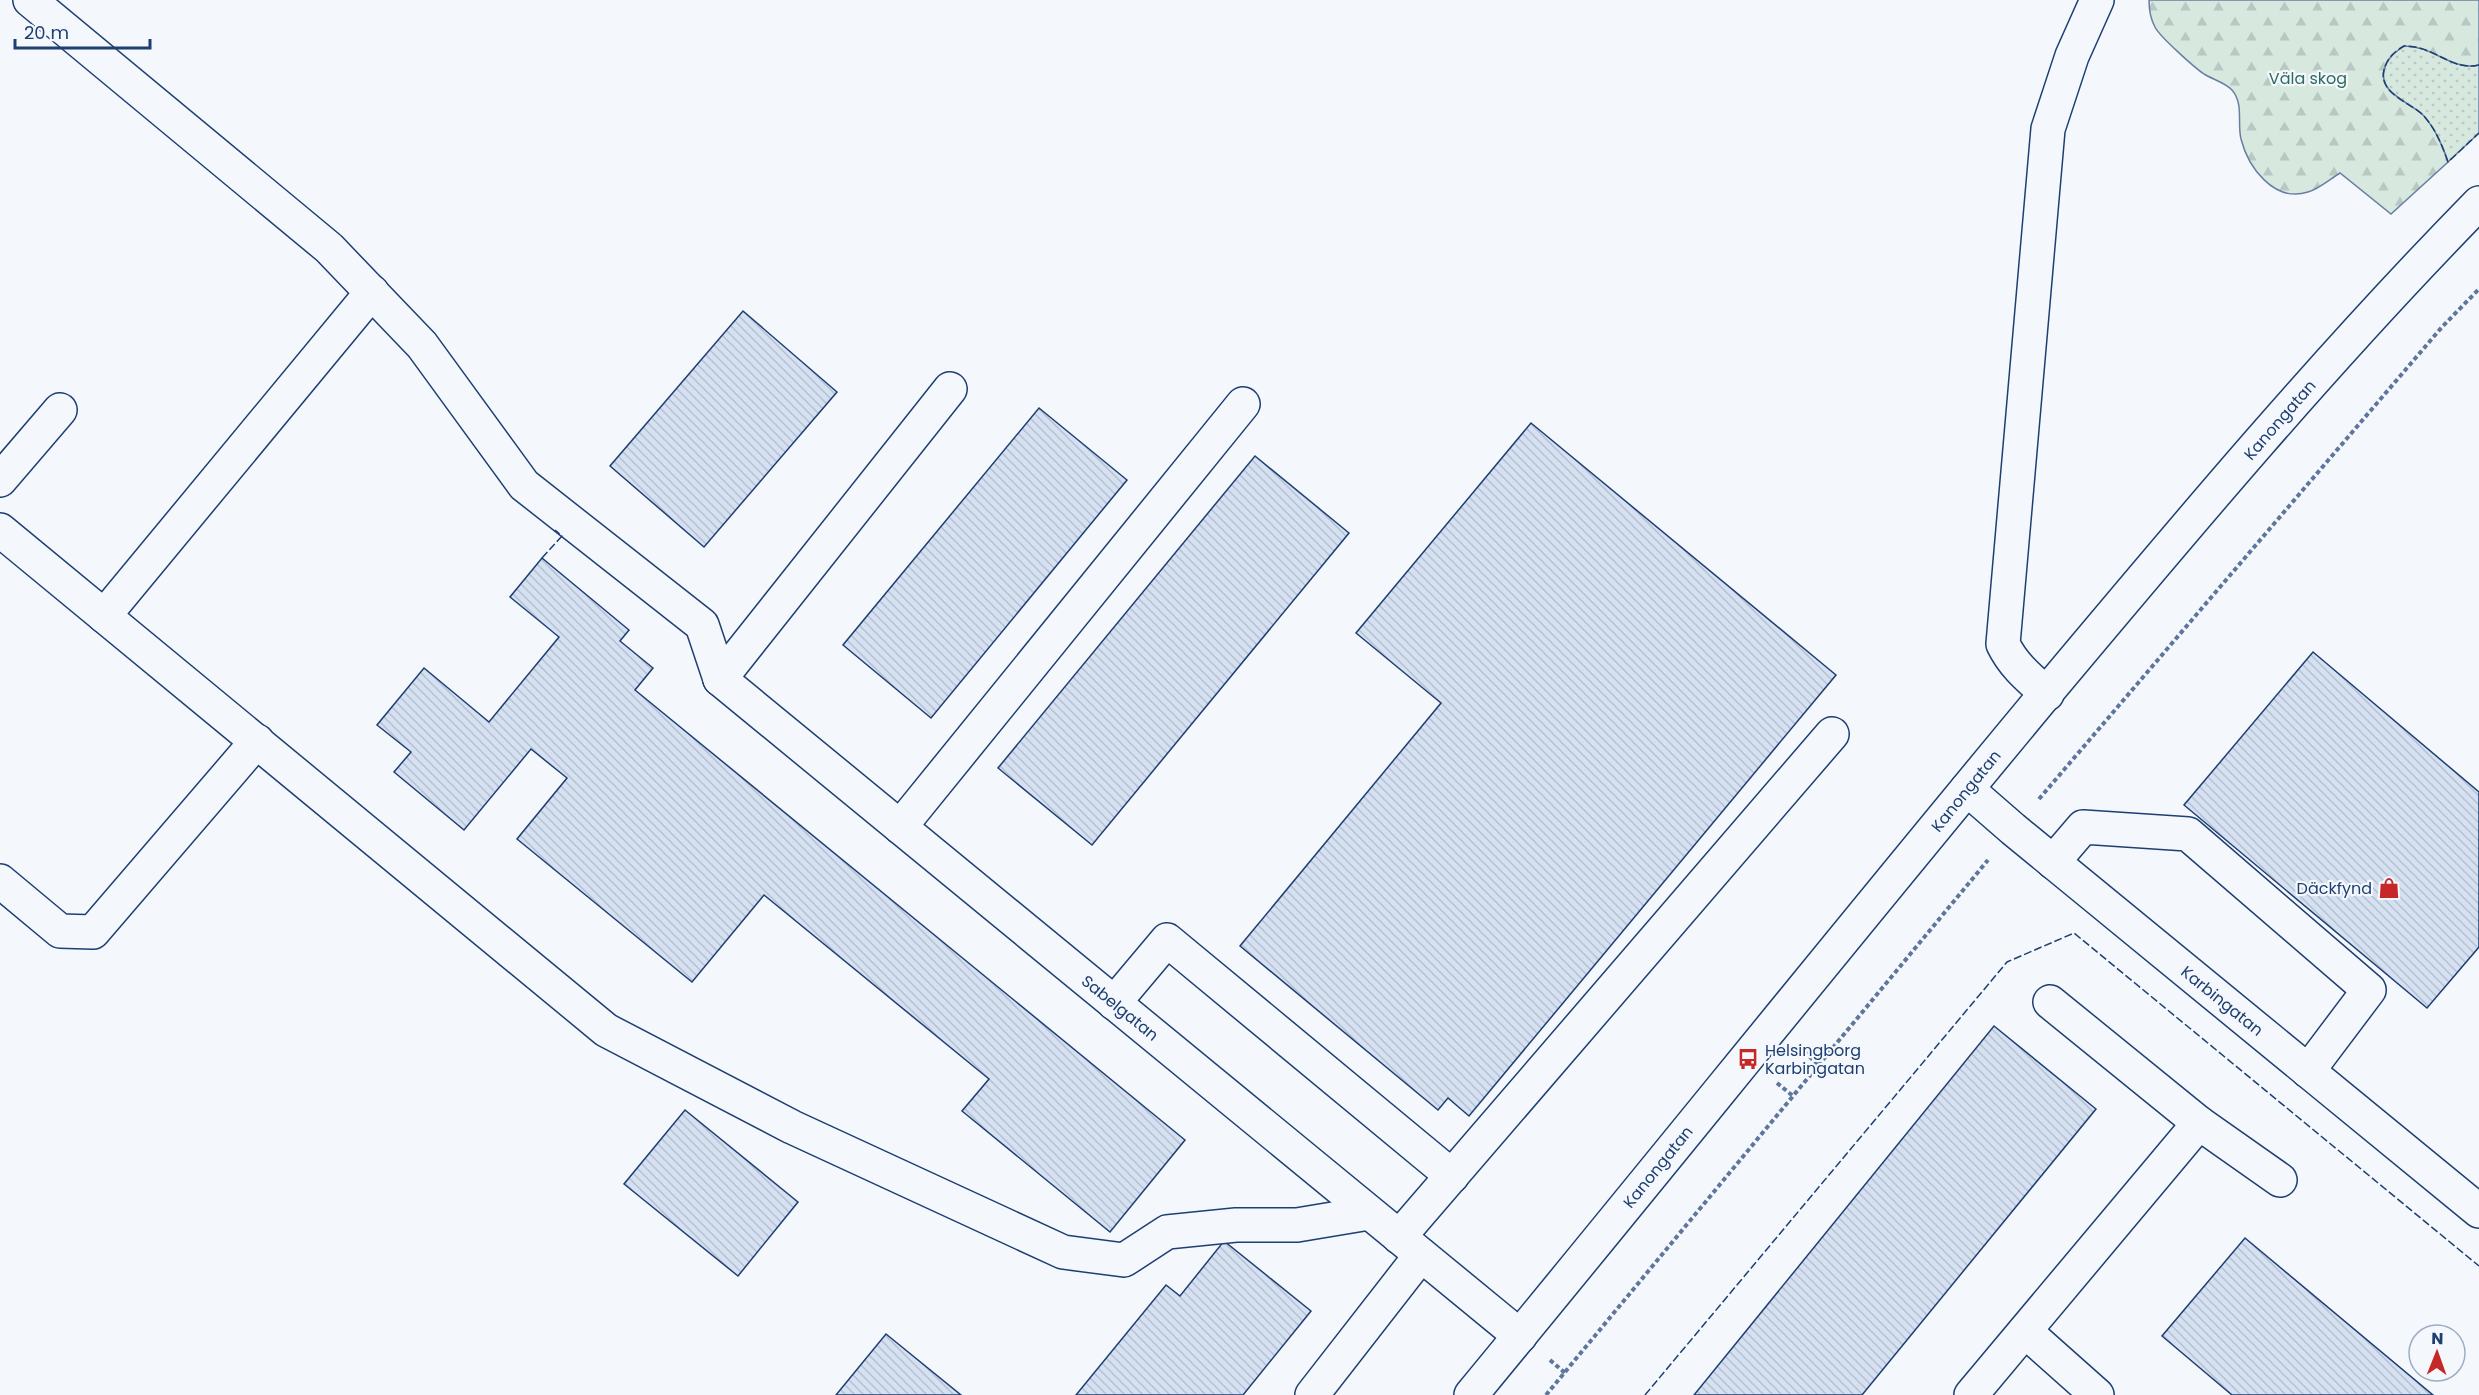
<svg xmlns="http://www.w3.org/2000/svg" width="2479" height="1395" viewBox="0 0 2479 1395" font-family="Poppins,sans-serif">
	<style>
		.grass { fill: url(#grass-dots); stroke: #687fa3; stroke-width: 1.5 }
		.forest { fill: url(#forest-firs); stroke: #687fa3; stroke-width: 1.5 }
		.building { fill: url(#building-back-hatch); stroke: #1d3f73; stroke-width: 1.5 }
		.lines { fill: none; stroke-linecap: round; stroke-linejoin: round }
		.minor-casing { stroke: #1d3f73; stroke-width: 36 }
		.path { stroke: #5e769c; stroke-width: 4; stroke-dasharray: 4.5 3; stroke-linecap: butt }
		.minor { stroke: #f4f7fb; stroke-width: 33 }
		.fence { stroke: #1d3f73; stroke-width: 1.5; stroke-dasharray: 8 3; stroke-linecap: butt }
		.labels { text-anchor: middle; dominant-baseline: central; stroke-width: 4.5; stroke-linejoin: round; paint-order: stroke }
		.park-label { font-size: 16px; fill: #2c6c60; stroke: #f4f7fb }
		.street-label { font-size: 16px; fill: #1d3f73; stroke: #f4f7fb }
		.poi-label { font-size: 16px; fill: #1d3f73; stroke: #f4f7fb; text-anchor: end }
	</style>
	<defs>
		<pattern id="grass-dots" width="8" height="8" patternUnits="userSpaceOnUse" patternTransform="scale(1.5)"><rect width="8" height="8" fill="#d7e8df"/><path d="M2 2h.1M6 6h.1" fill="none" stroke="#b8c8c3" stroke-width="1.8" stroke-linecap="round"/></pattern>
		<pattern id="forest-firs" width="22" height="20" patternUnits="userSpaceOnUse" patternTransform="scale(1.5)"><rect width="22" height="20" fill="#d7e8df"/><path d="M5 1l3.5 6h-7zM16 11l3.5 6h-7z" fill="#b8c8c3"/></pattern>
		<pattern id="building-back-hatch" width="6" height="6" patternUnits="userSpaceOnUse" patternTransform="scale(1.5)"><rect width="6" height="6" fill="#d5e0f0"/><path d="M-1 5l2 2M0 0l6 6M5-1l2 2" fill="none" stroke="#b6c1d1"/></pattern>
	</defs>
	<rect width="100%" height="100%" fill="#f4f7fb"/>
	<path class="grass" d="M 2404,46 C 2436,46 2450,71 2479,65 L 2479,133 L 2448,162 C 2442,145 2435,130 2424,117 C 2412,102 2378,94 2384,70 C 2387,58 2395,52 2404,46 Z"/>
	<path class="forest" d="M 2149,0 L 2479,0 L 2479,65 C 2451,71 2435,46 2404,46 C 2395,52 2387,58 2384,70 C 2378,94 2412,103 2424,116 C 2436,130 2442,145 2448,162 L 2391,214 L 2340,173 C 2330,179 2319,189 2308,192 C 2274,203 2248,167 2241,139 C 2237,123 2244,104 2232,90 C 2226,83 2212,79 2204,74 C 2195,68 2159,36 2155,27 C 2150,18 2149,9 2149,0 Z"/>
	<g class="building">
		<polygon points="743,311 837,392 704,547 610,466"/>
		<polygon points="1039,408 1127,480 931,718 843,645"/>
		<polygon points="1531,423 1836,675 1469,1116 1448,1098 1438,1110 1240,946 1441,703 1356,633"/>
		<polygon points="1255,456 1349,533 1092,845 998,768"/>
		<polygon points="542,558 629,630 620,641 653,668 635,690 1185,1140 1110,1232 962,1111 989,1079 764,895 692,982 517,839 567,778 531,749 464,830 394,772 411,752 377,725 424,668 489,722 559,637 510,597"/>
		<polygon points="2313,652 2479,792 2479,947 2427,1008 2184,805"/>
		<polygon points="1994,1026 2096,1109 1862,1395 1694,1395"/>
		<polygon points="685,1110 798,1202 738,1276 624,1184"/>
		<polygon points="2245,1238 2433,1395 2232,1395 2162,1336"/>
		<polygon points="1224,1241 1311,1311 1243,1395 1076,1395 1166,1285 1180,1296"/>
		<polygon points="886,1334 961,1395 836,1395"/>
	</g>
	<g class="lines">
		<defs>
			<g id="minor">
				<polyline points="30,0 329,248 422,345 524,485 702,625 720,679"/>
				<polyline points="0,480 60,410"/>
				<polyline points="0,530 606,1030 792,1127 1063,1252 1124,1260 1167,1232 1236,1225 1297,1225 1369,1213"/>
				<polyline points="104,616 372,292"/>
				<polyline points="720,679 1520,1336"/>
				<polyline points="720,679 950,389"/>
				<path d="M 2047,694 C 2029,678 2013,665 2003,644 L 2048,129 L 2072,56 L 2097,0"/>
				<polyline points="1967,789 2013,829 2479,1211"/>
				<polyline points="900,827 1243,404"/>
				<polyline points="2053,862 2083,827 2188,834 2369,990 2308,1071"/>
				<polyline points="0,881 60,931 93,932 257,741"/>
				<polyline points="2050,1002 2199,1123 2280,1180"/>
				<polyline points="1114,1003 1167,940 1452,1176"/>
				<polyline points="1399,1237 1832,734"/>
				<polyline points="2025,1331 2097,1395"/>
				<polyline points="1312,1395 1421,1255"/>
				<path d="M 1471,1395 C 1664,1161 1854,924 2048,691 C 2187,525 2327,358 2479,203"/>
				<polyline points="1971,1395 2199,1123"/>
			</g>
		</defs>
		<use href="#minor" class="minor-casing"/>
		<g class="path">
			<polyline points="2039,799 2442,327 2479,289"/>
			<polyline points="1804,1051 1819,1066"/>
			<polyline points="1777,1083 1793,1096"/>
			<polyline points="1550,1360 1565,1373"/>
			<polyline points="1546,1395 1988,860"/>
		</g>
		<use href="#minor" class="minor"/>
		<g class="fence">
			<path d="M 2479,65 C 2450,71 2436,46 2404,46 C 2394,52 2387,58 2384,70 C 2378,94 2412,103 2424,116 C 2436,130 2442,145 2448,162 L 2479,133"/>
			<polyline points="542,558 562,536 555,530"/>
			<polyline points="1645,1395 2007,962 2074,933 2479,1266"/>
		</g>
	</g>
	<defs>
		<symbol id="shop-bare" viewBox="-9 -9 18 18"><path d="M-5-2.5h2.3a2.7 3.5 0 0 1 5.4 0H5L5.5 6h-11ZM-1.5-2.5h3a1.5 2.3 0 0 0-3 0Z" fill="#c62828" stroke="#f4f7fb" stroke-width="2.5" paint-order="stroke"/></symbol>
		<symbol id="bus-bare" viewBox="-9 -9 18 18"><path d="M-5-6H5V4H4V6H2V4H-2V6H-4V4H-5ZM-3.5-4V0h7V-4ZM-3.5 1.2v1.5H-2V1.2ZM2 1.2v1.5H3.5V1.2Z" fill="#c62828" stroke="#f4f7fb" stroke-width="2.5" paint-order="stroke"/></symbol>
	</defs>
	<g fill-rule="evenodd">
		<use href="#shop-bare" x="2374" y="873" width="30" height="30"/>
		<use href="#bus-bare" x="1733" y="1044" width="30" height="30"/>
	</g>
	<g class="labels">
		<g class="park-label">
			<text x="2308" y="78">Väla skog</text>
		</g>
		<g class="street-label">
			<text transform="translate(2280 420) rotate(-49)">Kanongatan</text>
			<text transform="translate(1966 791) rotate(-51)">Kanongatan</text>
			<text transform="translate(2222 1001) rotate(39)">Karbingatan</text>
			<text transform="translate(1120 1008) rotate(39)">Sabelgatan</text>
			<text transform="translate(1658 1167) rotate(-51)">Kanongatan</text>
		</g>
		<g class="poi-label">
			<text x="2372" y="888">Däckfynd</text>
			<text x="1765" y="1050" text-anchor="start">Helsingborg<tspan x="1765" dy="18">Karbingatan</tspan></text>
		</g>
	</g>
	<g transform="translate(2437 1353) rotate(1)"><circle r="28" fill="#f4f7fb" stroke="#9eadc5" stroke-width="1.5"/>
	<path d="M0-4.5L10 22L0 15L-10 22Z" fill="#c62828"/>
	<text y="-9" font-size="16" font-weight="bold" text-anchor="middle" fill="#1d3f73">N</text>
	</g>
	<path d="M15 39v9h135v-9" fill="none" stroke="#1d3f73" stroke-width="3"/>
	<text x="24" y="39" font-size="18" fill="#1d3f73" stroke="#f4f7fb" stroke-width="4.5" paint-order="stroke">20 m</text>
</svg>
